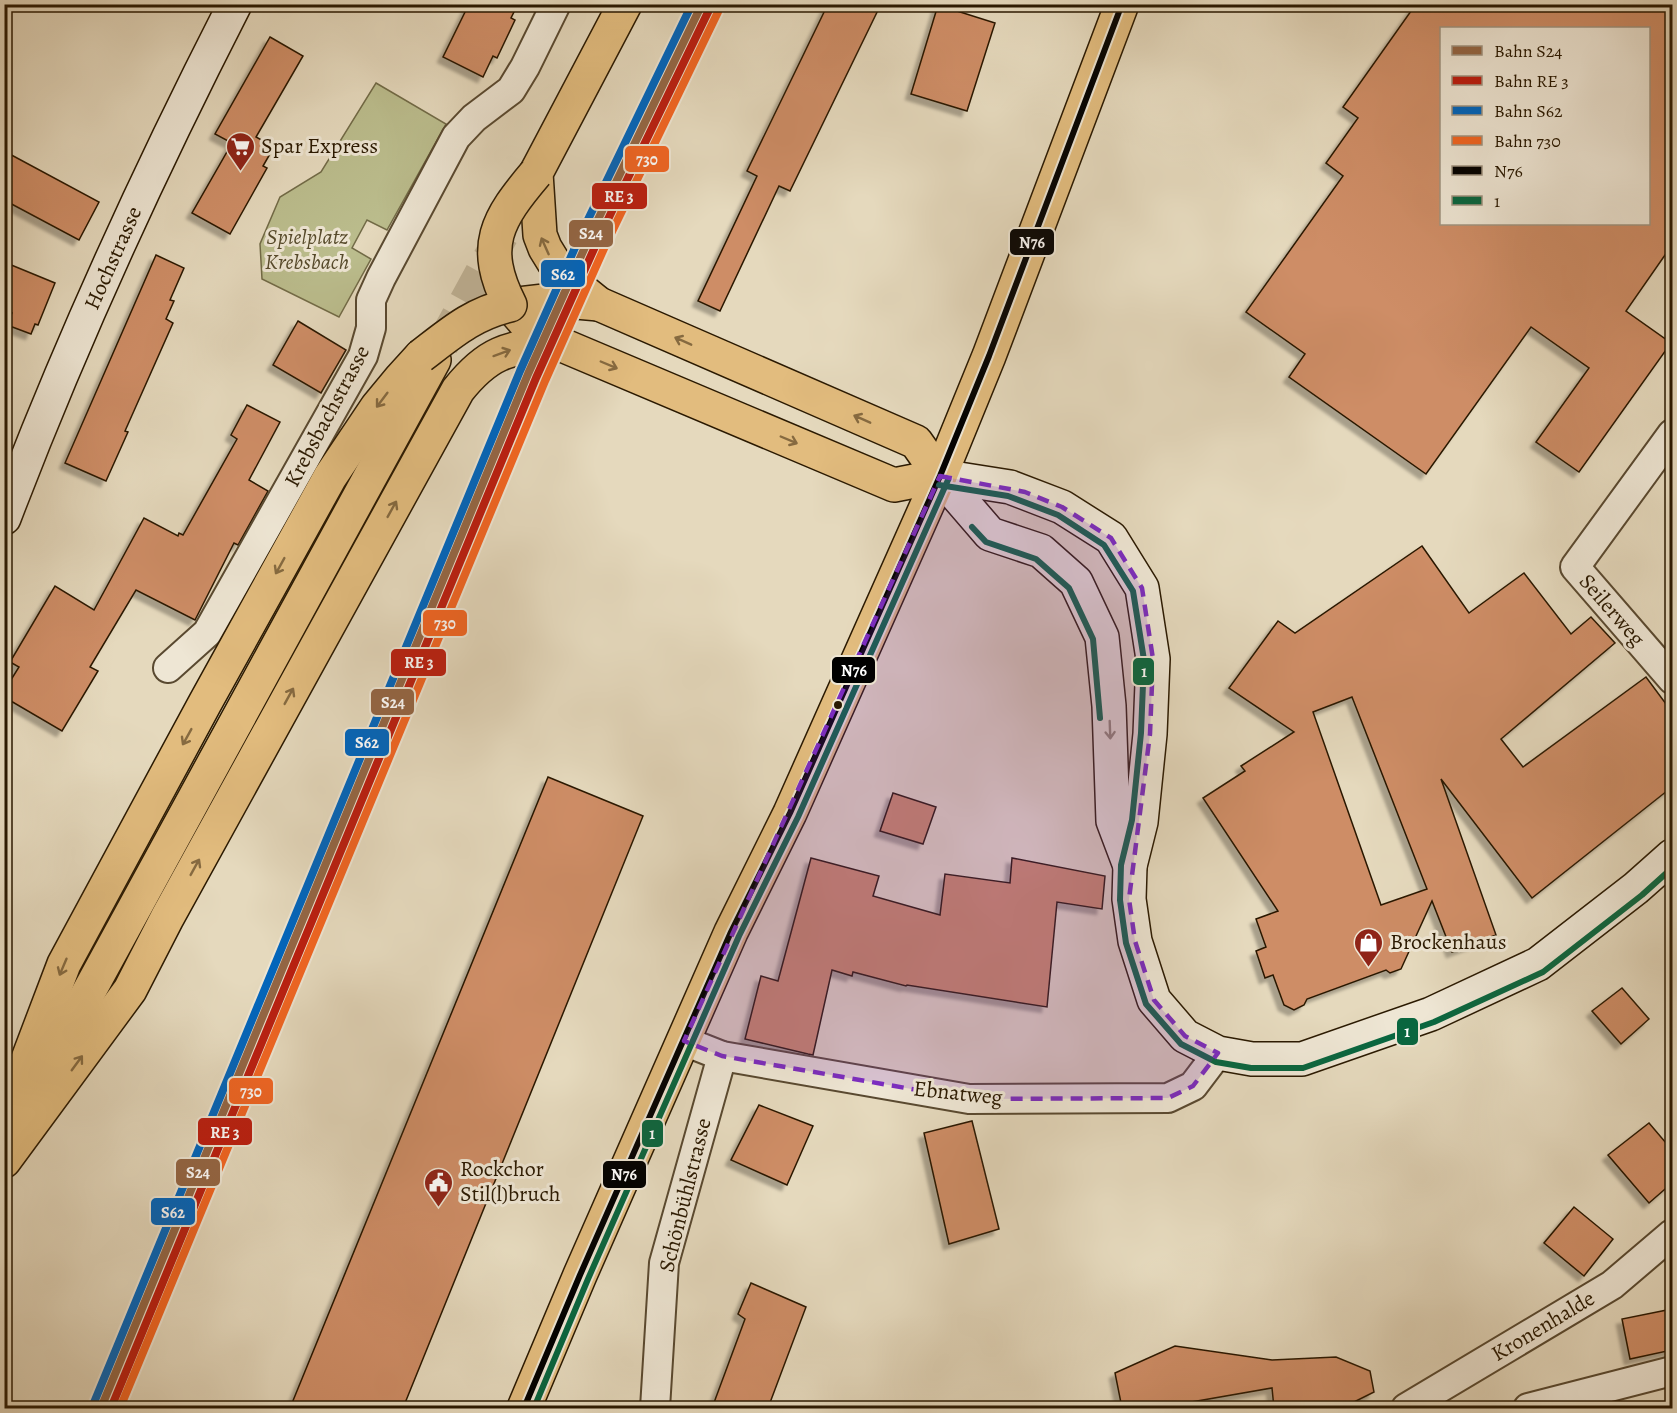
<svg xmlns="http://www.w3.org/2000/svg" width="1677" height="1413" viewBox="0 0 1677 1413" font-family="Alegreya,serif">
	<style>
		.green { fill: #bbbd8d; stroke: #726b47; stroke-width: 1.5 }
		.building { fill: #ce8d66; stroke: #2a1901; stroke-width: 1.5; fill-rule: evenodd; filter: url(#shadow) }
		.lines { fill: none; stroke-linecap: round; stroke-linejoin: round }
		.highway-tunnel { stroke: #c0b397; stroke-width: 33; stroke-dasharray: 33 16; stroke-linecap: butt }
		.street-casing { stroke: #594930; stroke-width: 32 }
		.secondary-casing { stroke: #2a1901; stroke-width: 36 }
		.primary-casing { stroke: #2a1901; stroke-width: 36 }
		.highway-casing { stroke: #2a1901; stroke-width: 36 }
		.street { stroke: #eee6d4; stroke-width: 28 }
		.secondary { stroke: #eee6d4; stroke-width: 33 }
		.primary { stroke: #e2bc7e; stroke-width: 33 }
		.highway { stroke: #e2bc7e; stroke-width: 33 }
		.highway-bridge-casing { stroke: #2a1901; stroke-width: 36; stroke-linecap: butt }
		.highway-bridge { stroke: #e2bc7e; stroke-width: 33 }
		.bus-1-casing { stroke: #eee6d4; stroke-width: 10 }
		.bus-2-casing { stroke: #eee6d4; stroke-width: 10 }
		.bus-1 { stroke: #000; stroke-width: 6 }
		.bus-2 { stroke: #09663f; stroke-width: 6 }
		.rail-1-casing { stroke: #eee6d4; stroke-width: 12 }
		.rail-2-casing { stroke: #eee6d4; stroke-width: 12 }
		.rail-3-casing { stroke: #eee6d4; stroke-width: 12 }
		.rail-4-casing { stroke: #eee6d4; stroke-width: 12 }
		.rail-1 { stroke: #946644; stroke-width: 8 }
		.rail-2 { stroke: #bb1e10; stroke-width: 8 }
		.rail-3 { stroke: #0065bd; stroke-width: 8 }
		.rail-4 { stroke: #f26522; stroke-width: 8 }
		.oneway { stroke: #866a40 }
		.oneway2 { stroke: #968a75 }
		.marked { fill: #7b2cbf; fill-opacity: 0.2; stroke: #7b2cbf; stroke-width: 4.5; stroke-dasharray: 12 8; stroke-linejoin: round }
		.bus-dot { fill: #2a1901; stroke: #eee6d4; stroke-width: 2 }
		.labels { text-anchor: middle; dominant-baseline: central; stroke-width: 6; stroke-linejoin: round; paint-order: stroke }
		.poi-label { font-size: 22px; fill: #2a1901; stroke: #eee6d4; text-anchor: start }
		.park-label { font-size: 22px; font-style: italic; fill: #564a2b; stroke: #eee6d4 }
		.street-label { font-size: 22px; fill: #2a1901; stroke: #eee6d4 }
		.line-badge { stroke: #eee6d4; stroke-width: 2 }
		.badge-label { font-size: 16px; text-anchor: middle; font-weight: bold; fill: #fff }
	</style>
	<defs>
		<filter id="shadow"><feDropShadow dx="-5.5" dy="5.5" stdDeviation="1.5" flood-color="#0004"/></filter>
	</defs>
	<rect width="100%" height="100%" fill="#e5d9bd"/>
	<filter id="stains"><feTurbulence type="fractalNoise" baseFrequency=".00333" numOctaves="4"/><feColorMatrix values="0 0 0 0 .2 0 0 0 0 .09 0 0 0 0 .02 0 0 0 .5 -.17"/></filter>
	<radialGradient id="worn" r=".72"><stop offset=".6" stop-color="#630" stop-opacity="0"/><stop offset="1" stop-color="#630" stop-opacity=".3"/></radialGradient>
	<polygon class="green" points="376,83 446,124 387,230 367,220 352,248 371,259 339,317 262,279 260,244 280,197 321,172"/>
	<g class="building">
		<polygon points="469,4 518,4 511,18 515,20 497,58 493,56 483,77 443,57"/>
		<polygon points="828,4 881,4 790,191 779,186 720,311 698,301 757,176 747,171"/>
		<path d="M 1416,4 L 1672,4 L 1672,245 L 1626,311 L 1671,343 L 1579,472 L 1536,442 L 1589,368 L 1531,327 L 1426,474 L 1289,377 L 1305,354 L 1246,312 L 1343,176 L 1326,163 L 1358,118 L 1343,107 ZM 1442,28 L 1648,28 L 1648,224 L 1442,224 Z"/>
		<polygon points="938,5 995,23 967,111 911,94"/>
		<polygon points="270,37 303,56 256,137 274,147 263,166 267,168 230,234 192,213 232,143 215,134"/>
		<polygon points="4,151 99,202 79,240 4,200"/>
		<polygon points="156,255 184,268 170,300 174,301 166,319 173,323 125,431 128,432 106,481 65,463"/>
		<polygon points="4,262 55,283 38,325 35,324 31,334 7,325 12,313 4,310"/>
		<polygon points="298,321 346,350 321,393 273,365"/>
		<polygon points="247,405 280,422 249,480 268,491 238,545 234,543 195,620 136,590 90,667 98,671 62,731 4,697 4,691 19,667 10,662 55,586 94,610 144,518 178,536 179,533 183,535 237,439 231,435"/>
		<path d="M 1422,546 L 1469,613 L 1524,573 L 1571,634 L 1591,617 L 1615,643 L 1501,739 L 1523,767 L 1646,677 L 1672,712 L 1672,787 L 1532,898 L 1441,779 L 1496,935 L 1452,952 L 1432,901 L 1401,969 L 1390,973 L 1386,970 L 1307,999 L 1304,1005 L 1294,1010 L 1284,1005 L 1273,975 L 1265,978 L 1256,951 L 1266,947 L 1256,919 L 1278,911 L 1203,798 L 1245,771 L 1241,766 L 1294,732 L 1229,688 L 1278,621 L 1295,633 ZM 1352,697 L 1427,889 L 1381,905 L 1313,712 Z"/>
		<polygon points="548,777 643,816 403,1408 290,1408"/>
		<polygon points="893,793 936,807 923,844 880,831"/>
		<polygon points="811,858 879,876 873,896 940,915 945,874 1010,883 1012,858 1105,876 1102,909 1057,902 1047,1007 907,985 906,986 853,972 852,976 832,970 813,1055 808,1054 745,1039 761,976 778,981"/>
		<polygon points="1622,988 1649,1019 1621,1044 1592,1011"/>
		<polygon points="759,1105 813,1126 787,1185 731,1160"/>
		<polygon points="972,1121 999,1229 949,1244 924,1133"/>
		<polygon points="1649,1123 1672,1150 1672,1183 1649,1203 1608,1155"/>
		<polygon points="1574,1207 1613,1239 1584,1276 1544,1243"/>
		<polygon points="751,1283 806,1307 768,1408 712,1408 745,1319 738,1314"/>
		<polygon points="1672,1309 1672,1350 1630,1359 1622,1319"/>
		<polygon points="1175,1346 1272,1360 1336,1357 1370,1371 1374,1392 1342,1408 1274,1408 1272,1388 1157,1408 1122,1408 1115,1373"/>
	</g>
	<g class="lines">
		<polyline class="highway-tunnel" points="442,345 502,235"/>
		<defs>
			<g id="street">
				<polyline points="1672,434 1575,567 1672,679"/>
				<polyline points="168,668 207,633 363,356 371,328 371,300 381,278 456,137 474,118 511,90 525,67 556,4"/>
				<polyline points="684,1041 722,1056 969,1099 1168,1098 1193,1086 1218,1053"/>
				<polyline points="655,1408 664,1263 722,1056"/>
				<polyline points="1406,1408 1612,1285 1672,1234"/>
				<polyline points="1528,1408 1672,1371"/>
			</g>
			<g id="secondary">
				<polyline points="940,476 1010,487 1062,507 1111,538 1142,588 1153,659 1150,734 1141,822 1130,866 1129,899 1135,941 1154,1000 1185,1036 1218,1053 1252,1059 1302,1059 1431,1014 1538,964 1636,888 1672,856"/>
				<polyline points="940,476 990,534 1041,551 1076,582 1102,637 1109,706 1113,821 1130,866"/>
				<path d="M 4,518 C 71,342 149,172 235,4"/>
			</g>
			<polyline id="primary" points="524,1408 580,1275 731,932 790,813 940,476 989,356 1122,4"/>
			<g id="highway">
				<polyline points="510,305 527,325 555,342 894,485 940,476 916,442 599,304 573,283 553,261 545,248 540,235 536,173 625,4"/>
				<polyline points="510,305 553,300 599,304"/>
				<polyline points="34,1092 434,360"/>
				<polyline points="4,1122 64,964 205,703 330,477 377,407 401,378 421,356"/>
				<path d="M 4,1161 L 130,990 L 167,918 L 458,390 C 489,351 507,349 555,342"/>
			</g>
		</defs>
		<use href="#street" class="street-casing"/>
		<use href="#secondary" class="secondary-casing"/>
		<use href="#primary" class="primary-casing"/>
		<use href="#highway" class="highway-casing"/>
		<use href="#street" class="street"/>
		<use href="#secondary" class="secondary"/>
		<use href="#primary" class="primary"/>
		<use href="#highway" class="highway"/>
		<defs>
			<path id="highway-bridge" d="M 421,356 C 451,333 472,314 510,305 C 480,246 497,219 536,173"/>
		</defs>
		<use href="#highway-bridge" class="highway-bridge-casing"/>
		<use href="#highway-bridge" class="highway-bridge"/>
		<defs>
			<polyline id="bus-1" points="524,1408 580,1275 731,932 790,813 940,476 989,356 1122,4"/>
			<g id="bus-2">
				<polyline points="939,485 1008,496 1058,515 1104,545 1133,591 1144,660 1141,733 1132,820 1121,865 1120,900 1126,943 1146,1004 1181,1044 1216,1062 1251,1068 1303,1068 1434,1022 1543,972 1642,895 1672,868"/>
				<polyline points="972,527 986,542 1036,559 1069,588 1093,639 1100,718"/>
				<polyline points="534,1408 588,1279 739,936 798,817 948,480"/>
			</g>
		</defs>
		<use href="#bus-1" class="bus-1-casing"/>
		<use href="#bus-2" class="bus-2-casing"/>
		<use href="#bus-1" class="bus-1"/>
		<use href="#bus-2" class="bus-2"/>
		<defs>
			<polyline id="rail-1" points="101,1408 528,374 590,236 702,4"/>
			<polyline id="rail-2" points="111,1408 536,378 598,240 710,8"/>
			<polyline id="rail-3" points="93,1405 520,371 582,232 692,4"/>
			<polyline id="rail-4" points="120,1408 545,381 606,244 718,12"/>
		</defs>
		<use href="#rail-1" class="rail-1-casing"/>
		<use href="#rail-2" class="rail-2-casing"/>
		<use href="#rail-3" class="rail-3-casing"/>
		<use href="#rail-4" class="rail-4-casing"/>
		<use href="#rail-1" class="rail-1"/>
		<use href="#rail-2" class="rail-2"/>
		<use href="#rail-3" class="rail-3"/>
		<use href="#rail-4" class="rail-4"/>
	</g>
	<defs><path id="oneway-shaft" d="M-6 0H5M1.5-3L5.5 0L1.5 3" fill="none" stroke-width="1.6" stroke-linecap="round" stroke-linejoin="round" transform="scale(1.5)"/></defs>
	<g class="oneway">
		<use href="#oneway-shaft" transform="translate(545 246) rotate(-114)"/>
		<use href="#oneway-shaft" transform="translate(683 341) rotate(-156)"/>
		<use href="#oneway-shaft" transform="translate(502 353) rotate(-20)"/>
		<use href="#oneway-shaft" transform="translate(609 365) rotate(23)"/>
		<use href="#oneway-shaft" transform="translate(382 400) rotate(127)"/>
		<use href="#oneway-shaft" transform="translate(862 419) rotate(-156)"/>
		<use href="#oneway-shaft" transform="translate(789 440) rotate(23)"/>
		<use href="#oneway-shaft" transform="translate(392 509) rotate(-61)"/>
		<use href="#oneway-shaft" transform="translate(280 566) rotate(119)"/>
		<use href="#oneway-shaft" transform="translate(289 696) rotate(-61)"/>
		<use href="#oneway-shaft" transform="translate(187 737) rotate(119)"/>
		<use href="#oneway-shaft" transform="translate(195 867) rotate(-61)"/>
		<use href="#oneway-shaft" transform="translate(63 967) rotate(113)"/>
		<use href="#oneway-shaft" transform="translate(77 1063) rotate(-54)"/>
	</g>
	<use class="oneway2" href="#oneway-shaft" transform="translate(1110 730) rotate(88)"/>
	<path class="marked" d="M 940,476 L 1025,492 L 1062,507 L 1111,538 L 1142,588 L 1153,659 L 1150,734 L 1129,899 L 1135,941 L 1154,1000 L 1185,1036 L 1218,1053 L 1193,1086 L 1168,1098 L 969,1099 L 722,1056 L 684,1041 Z"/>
	<defs>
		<symbol id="supermarket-pin" viewBox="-11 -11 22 30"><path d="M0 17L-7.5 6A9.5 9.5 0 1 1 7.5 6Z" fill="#8f2418" stroke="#eee6d4"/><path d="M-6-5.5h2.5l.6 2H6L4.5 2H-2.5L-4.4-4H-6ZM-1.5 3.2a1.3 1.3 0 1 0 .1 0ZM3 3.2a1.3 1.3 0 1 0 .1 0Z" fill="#fff"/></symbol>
		<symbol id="shop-pin" viewBox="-11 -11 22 30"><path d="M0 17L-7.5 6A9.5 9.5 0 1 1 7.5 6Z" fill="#8f2418" stroke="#eee6d4"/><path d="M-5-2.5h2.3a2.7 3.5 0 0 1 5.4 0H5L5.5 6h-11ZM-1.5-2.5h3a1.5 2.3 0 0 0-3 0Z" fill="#fff"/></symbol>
		<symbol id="civic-pin" viewBox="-11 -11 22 30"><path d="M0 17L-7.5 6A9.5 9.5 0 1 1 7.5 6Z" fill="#8f2418" stroke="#eee6d4"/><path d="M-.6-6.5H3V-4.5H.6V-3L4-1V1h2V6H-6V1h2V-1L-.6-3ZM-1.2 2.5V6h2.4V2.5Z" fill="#fff"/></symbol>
	</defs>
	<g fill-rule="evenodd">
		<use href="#supermarket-pin" x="224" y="130" width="33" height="45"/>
		<use href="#shop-pin" x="1352" y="926" width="33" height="45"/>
		<use href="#civic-pin" x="422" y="1166" width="33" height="45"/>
	</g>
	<circle class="bus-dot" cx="838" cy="705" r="5"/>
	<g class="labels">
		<g class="poi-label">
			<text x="261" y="146">Spar Express</text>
			<text x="1390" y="942">Brockenhaus</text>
			<text x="460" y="1169">Rockchor<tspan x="460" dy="25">Stil(l)bruch</tspan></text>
		</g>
		<g class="park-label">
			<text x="307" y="237">Spielplatz<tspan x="307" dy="25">Krebsbach</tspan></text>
		</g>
		<g class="street-label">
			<text transform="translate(113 258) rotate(-66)">Hochstrasse</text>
			<text transform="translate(327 416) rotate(-62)">Krebsbachstrasse</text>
			<text transform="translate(1612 610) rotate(49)">Seilerweg</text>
			<text transform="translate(958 1093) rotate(6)">Ebnatweg</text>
			<text transform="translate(685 1195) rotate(-76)">Schönbühlstrasse</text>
			<text transform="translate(1543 1326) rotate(-31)">Kronenhalde</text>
		</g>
	</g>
	<g class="line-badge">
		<rect x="624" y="145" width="46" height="28" rx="6" fill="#f26522"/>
		<rect x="591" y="182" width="57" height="28" rx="6" fill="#bb1e10"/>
		<rect x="568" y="219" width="46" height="29" rx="6" fill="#946644"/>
		<rect x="1009" y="228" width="46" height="28" rx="6" fill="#000"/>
		<rect x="540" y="259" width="46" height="29" rx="6" fill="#0065bd"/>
		<rect x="422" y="609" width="46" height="28" rx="6" fill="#f26522"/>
		<rect x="390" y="648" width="57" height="29" rx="6" fill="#bb1e10"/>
		<rect x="831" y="656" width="45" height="28" rx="6" fill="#000"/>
		<rect x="1132" y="657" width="23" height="29" rx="6" fill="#09663f"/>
		<rect x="370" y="688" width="45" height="28" rx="6" fill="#946644"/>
		<rect x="344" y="728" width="46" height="29" rx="6" fill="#0065bd"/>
		<rect x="1396" y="1017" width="23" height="29" rx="6" fill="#09663f"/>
		<rect x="228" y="1077" width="46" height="28" rx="6" fill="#f26522"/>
		<rect x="197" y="1117" width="56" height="29" rx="6" fill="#bb1e10"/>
		<rect x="641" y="1119" width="23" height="29" rx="6" fill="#09663f"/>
		<rect x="175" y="1158" width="46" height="29" rx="6" fill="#946644"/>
		<rect x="602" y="1160" width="45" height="29" rx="6" fill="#000"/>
		<rect x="150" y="1197" width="46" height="29" rx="6" fill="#0065bd"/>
	</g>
	<g class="badge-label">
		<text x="647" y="165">730</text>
		<text x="619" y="202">RE 3</text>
		<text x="591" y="239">S24</text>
		<text x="1032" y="248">N76</text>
		<text x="563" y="280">S62</text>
		<text x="445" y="629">730</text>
		<text x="419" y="668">RE 3</text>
		<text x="854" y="676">N76</text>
		<text x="1144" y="677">1</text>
		<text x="393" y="708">S24</text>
		<text x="367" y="748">S62</text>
		<text x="1407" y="1037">1</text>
		<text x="251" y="1097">730</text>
		<text x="225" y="1138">RE 3</text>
		<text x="652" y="1139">1</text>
		<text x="198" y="1178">S24</text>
		<text x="624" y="1180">N76</text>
		<text x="173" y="1218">S62</text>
	</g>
	<rect width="1677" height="1413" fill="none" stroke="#e5d9bd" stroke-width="24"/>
	<rect x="6" y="6" width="1665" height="1401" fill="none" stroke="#2a1901" stroke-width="3"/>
	<rect x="12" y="12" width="1653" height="1389" fill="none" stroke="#2a1901" stroke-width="1.5"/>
	<rect x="1440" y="27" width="210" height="198" fill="#eee6d4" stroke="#a09480" stroke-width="1.5"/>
	<rect x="1452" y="46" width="30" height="9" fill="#946644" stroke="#a09480" stroke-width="1.5"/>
	<text x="1494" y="57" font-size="18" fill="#2a1901">Bahn S24</text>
	<rect x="1452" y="76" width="30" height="9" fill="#bb1e10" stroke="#a09480" stroke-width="1.5"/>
	<text x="1494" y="87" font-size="18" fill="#2a1901">Bahn RE 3</text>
	<rect x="1452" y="106" width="30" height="9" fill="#0065bd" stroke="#a09480" stroke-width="1.5"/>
	<text x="1494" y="117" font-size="18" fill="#2a1901">Bahn S62</text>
	<rect x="1452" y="136" width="30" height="9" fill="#f26522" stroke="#a09480" stroke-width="1.5"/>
	<text x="1494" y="147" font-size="18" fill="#2a1901">Bahn 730</text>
	<rect x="1452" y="166" width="30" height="9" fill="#000000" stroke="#a09480" stroke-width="1.5"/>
	<text x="1494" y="177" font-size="18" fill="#2a1901">N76</text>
	<rect x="1452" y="196" width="30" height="9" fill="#09663f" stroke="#a09480" stroke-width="1.5"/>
	<text x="1494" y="207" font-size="18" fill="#2a1901">1</text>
	<rect width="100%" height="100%" filter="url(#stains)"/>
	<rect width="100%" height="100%" fill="url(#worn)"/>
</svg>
